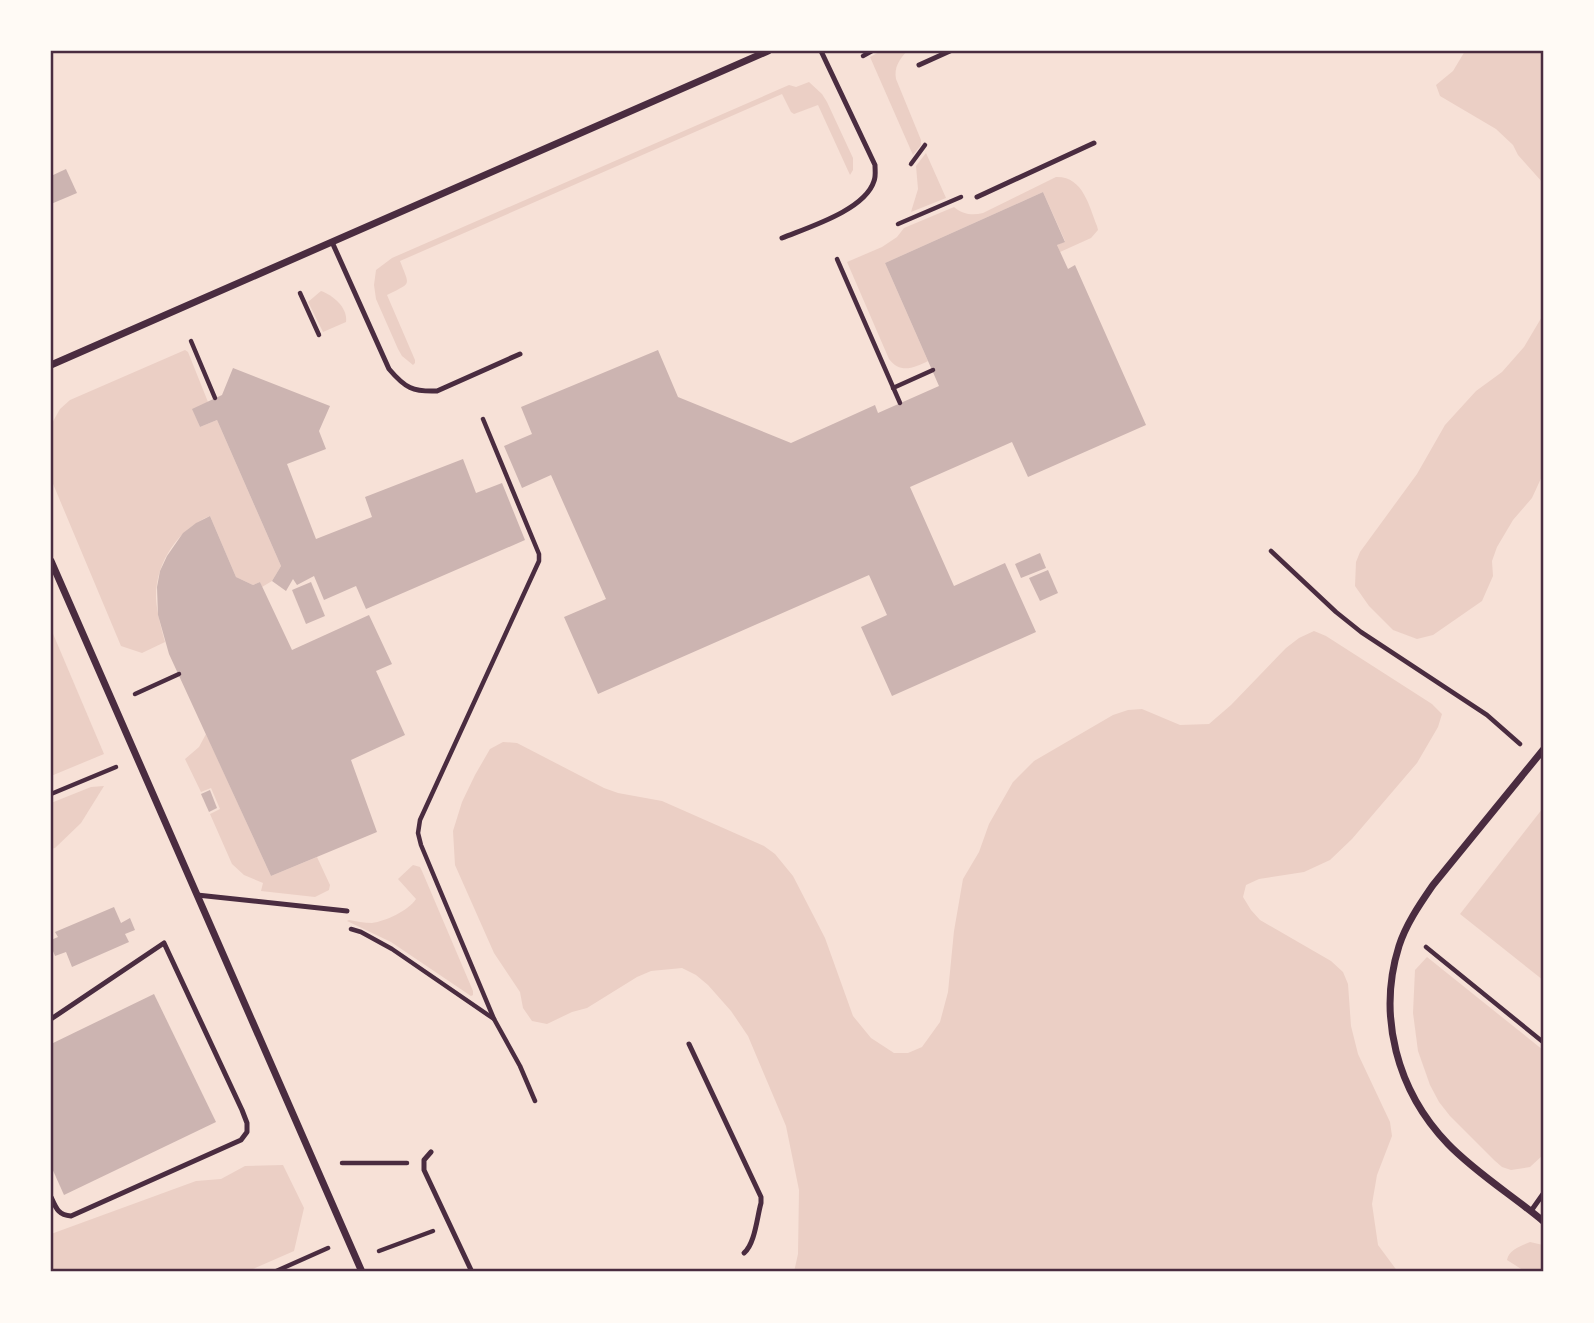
<svg xmlns="http://www.w3.org/2000/svg" width="1594" height="1323" viewBox="0 0 1594 1323" font-family="'Public Sans',sans-serif">
	<style>
		.green { fill: #ebcfc5 }
		.building { fill: #ccb4b1 }
		.lines { fill: none; stroke-linecap: round; stroke-linejoin: round }
		.path { stroke: #4a2c40; stroke-width: 4.5 }
		.service { stroke: #4a2c40; stroke-width: 5 }
		.minor { stroke: #4a2c40; stroke-width: 7 }
		.neatline { fill: none; stroke: #4a2c40; stroke-width: 2.5 }
	</style>
	<rect width="100%" height="100%" fill="#f7e1d7"/>
	<g class="green">
		<path d="M 881,51 L 907,51 C 899,60 894,67 896,79 L 921,140 L 921,145 L 913,155 L 870,57 Z"/>
		<polygon points="1465,51 1543,51 1543,183 1518,155 1513,145 1496,129 1440,96 1436,85 1453,71"/>
		<path d="M 809,82 L 822,94 L 827,102 L 853,158 L 853,170 L 850,175 L 818,105 L 794,114 L 791,112 L 782,94 L 400,261 C 410,287 412,282 387,295 L 415,360 L 415,363 L 413,365 L 402,356 L 398,349 L 376,299 L 374,285 L 376,270 L 392,258 L 789,85 L 796,87 Z"/>
		<polygon points="926,153 946,198 911,212 918,189 916,166"/>
		<path d="M 1056,177 C 1083,176 1089,206 1097,226 L 1098,230 L 1091,238 L 1060,252 L 1057,245 L 1065,241 L 1043,192 L 885,263 L 928,361 C 914,368 900,374 889,359 L 847,262 L 882,247 L 897,237 L 904,228 L 954,207 C 962,214 972,216 983,213 Z"/>
		<path d="M 321,291 C 333,295 348,308 346,322 L 323,332 L 308,302 Z"/>
		<polygon points="1543,315 1543,474 1532,498 1513,520 1497,547 1492,561 1493,576 1482,601 1433,635 1417,639 1393,630 1369,606 1355,586 1356,562 1360,552 1417,474 1445,425 1476,391 1502,372 1524,347"/>
		<path d="M 185,350 L 188,352 L 208,402 L 193,410 L 200,427 L 217,420 L 281,566 L 272,581 L 262,587 L 260,582 L 253,585 L 236,577 L 210,516 C 178,529 155,563 156,599 C 157,613 161,627 165,642 L 142,653 L 121,646 L 51,479 L 51,425 L 60,409 L 70,400 Z"/>
		<polygon points="51,629 104,754 51,776"/>
		<polygon points="1314,631 1326,636 1432,704 1442,714 1438,727 1417,763 1352,839 1330,860 1304,872 1259,879 1246,885 1243,897 1251,910 1260,920 1331,961 1343,972 1348,984 1351,1026 1358,1054 1390,1122 1392,1136 1377,1175 1372,1204 1378,1245 1398,1272 794,1272 798,1254 799,1190 786,1126 748,1036 731,1011 708,985 696,975 682,968 651,971 637,977 587,1008 572,1012 547,1024 532,1021 523,1008 520,992 494,953 455,865 453,831 462,802 475,775 490,749 503,742 517,743 604,788 618,793 662,801 764,846 775,854 793,876 825,938 853,1016 871,1038 894,1053 908,1053 922,1047 940,1022 948,992 954,931 963,879 979,852 989,824 1013,782 1034,761 1113,715 1128,710 1142,709 1180,725 1209,724 1231,705 1286,648 1299,638"/>
		<polygon points="206,734 271,876 317,857 330,885 329,890 315,897 261,891 263,883 244,875 232,864 210,814 220,809 211,788 201,792 185,759 199,747"/>
		<polygon points="104,786 81,823 55,848 51,849 51,803 91,787"/>
		<polygon points="1543,808 1543,980 1460,914"/>
		<path d="M 413,865 L 420,867 L 422,871 L 473,991 L 473,995 L 471,996 L 391,942 L 347,921 L 349,920 C 356,921 364,923 372,923 C 386,921 408,911 416,899 L 398,879 Z"/>
		<polygon points="1427,957 1543,1050 1543,1155 1530,1167 1511,1170 1502,1167 1494,1160 1450,1116 1439,1102 1430,1085 1418,1051 1413,1013 1415,970"/>
		<polygon points="283,1165 304,1208 294,1251 246,1272 51,1272 51,1234 196,1181 221,1179 245,1166"/>
		<path d="M 1530,1242 L 1543,1245 L 1543,1272 L 1526,1272 L 1507,1260 C 1509,1249 1521,1246 1530,1242 Z"/>
	</g>
	<g class="building">
		<polygon points="66,169 77,193 51,204 51,176"/>
		<polygon points="1043,192 1065,242 1057,245 1068,269 1075,265 1146,425 1028,477 1012,442 910,487 954,586 1005,563 1036,632 892,696 861,627 887,615 869,575 598,694 564,617 606,599 551,475 522,488 504,446 532,434 521,407 658,350 678,397 791,443 875,405 878,413 939,386 885,263"/>
		<polygon points="233,368 330,406 319,431 326,449 287,464 316,539 372,517 365,497 463,459 476,493 502,483 525,540 366,609 356,586 324,600 314,576 297,585 293,579 286,591 272,581 281,566 217,420 200,427 192,409 222,395"/>
		<polygon points="210,516 236,577 253,585 260,582 292,650 369,615 392,664 376,671 405,735 351,760 377,832 271,876 169,654 158,615 157,587 160,571 167,556 183,533 196,523"/>
		<polygon points="1040,553 1046,568 1021,578 1015,564"/>
		<polygon points="1048,570 1058,593 1040,601 1029,578"/>
		<polygon points="311,582 325,616 306,624 292,590"/>
		<polygon points="210,790 217,808 209,812 201,794"/>
		<polygon points="114,907 121,923 130,918 135,930 125,934 129,942 72,967 66,952 55,956 51,946 51,940 58,937 55,932"/>
		<polygon points="154,994 216,1122 64,1195 51,1166 51,1044"/>
	</g>
	<g class="lines">
		<g class="path">
			<polyline points="863,56 872,51"/>
			<polyline points="911,164 925,145"/>
			<polyline points="898,224 961,197"/>
			<polyline points="837,259 900,403"/>
			<polyline points="300,293 319,335"/>
			<polyline points="191,341 215,398"/>
			<polyline points="893,388 933,370"/>
			<polyline points="483,419 539,554 539,561 420,820 418,833 421,845 494,1019 520,1066 535,1101"/>
			<polyline points="1271,551 1336,612 1361,632 1487,715 1520,744"/>
			<polyline points="135,694 179,674"/>
			<polyline points="51,794 116,767"/>
			<polyline points="351,929 361,932 392,949 494,1019"/>
			<polyline points="1426,947 1543,1042"/>
			<polyline points="342,1163 407,1163"/>
			<polyline points="379,1251 433,1231"/>
			<polyline points="274,1272 328,1248"/>
		</g>
		<g class="service">
			<polyline points="919,65 950,51"/>
			<polyline points="977,197 1094,143"/>
			<path d="M 782,238 C 809,227 865,210 874,181 C 876,176 875,170 875,165 L 821,51"/>
			<path d="M 332,242 L 389,369 C 405,388 413,392 437,391 L 520,354"/>
			<polyline points="197,895 347,911"/>
			<path d="M 51,1019 L 164,943 L 242,1110 L 247,1123 L 247,1132 L 241,1140 L 71,1216 C 58,1215 56,1208 51,1197"/>
			<path d="M 689,1044 L 761,1197 L 761,1203 C 757,1217 755,1244 744,1253"/>
			<polyline points="431,1152 424,1160 424,1170 472,1272"/>
			<polyline points="1531,1211 1543,1194"/>
		</g>
		<g class="minor">
			<polyline points="51,365 768,51"/>
			<polyline points="51,561 362,1272"/>
			<path d="M 1543,750 L 1433,885 C 1420,904 1406,924 1399,946 C 1377,1016 1397,1091 1448,1144 C 1476,1173 1512,1195 1543,1221"/>
		</g>
	</g>
	<rect width="1594" height="1323" fill="none" stroke="#fffaf5" stroke-width="105"/>
	<rect x="52" y="52" width="1490" height="1218" class="neatline"/>
</svg>
